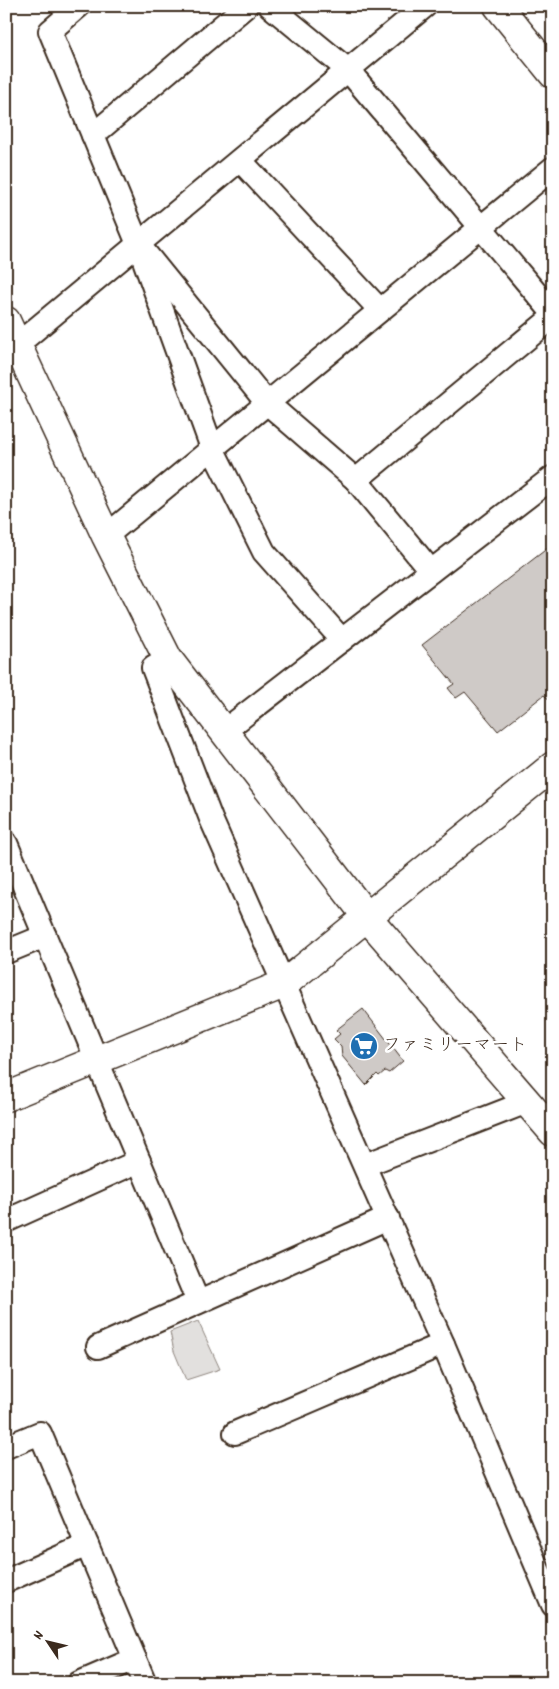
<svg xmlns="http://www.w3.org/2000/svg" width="559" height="1689" viewBox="0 0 559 1689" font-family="Dekko,'Klee One',sans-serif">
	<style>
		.green { fill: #e2e0de; stroke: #8e857e }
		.building { fill: #cfcac7; stroke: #3b2a1e }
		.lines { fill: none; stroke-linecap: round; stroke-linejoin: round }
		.minor-casing { stroke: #3b2a1e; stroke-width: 26 }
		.tertiary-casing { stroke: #3b2a1e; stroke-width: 31 }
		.minor { stroke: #fff; stroke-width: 22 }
		.tertiary { stroke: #fff; stroke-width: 28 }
		.labels { text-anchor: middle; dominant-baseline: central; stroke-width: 5; stroke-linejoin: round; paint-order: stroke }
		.poi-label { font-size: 18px; fill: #3b2a1e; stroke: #fff; text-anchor: start }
	</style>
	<rect width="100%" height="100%" fill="#fff"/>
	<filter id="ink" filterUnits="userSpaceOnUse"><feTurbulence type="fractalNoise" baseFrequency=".02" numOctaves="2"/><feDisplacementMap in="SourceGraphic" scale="10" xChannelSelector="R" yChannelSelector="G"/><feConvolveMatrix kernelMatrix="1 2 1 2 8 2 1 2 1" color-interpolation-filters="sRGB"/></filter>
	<g filter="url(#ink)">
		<polygon class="green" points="198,1321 220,1369 186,1380 174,1351 170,1332"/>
		<g class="building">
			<polygon points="553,544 553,695 548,699 544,695 498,731 465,692 456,698 448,688 454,684 422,645"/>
			<polygon points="363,1009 403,1061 389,1073 385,1071 379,1076 377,1074 366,1085 342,1056 341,1046 334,1039 340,1034 336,1030"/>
		</g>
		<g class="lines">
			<defs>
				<g id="minor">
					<polyline points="79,6 50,31 138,244 267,403 356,480 553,317"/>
					<polyline points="270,6 348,70 553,313"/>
					<polyline points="93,135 246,6"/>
					<polyline points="240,160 380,310"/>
					<polyline points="144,260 212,448 264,552 342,640"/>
					<polyline points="18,344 425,6"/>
					<polyline points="356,480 431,571"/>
					<polyline points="106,536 553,168"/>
					<polyline points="168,659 153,668 211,819 443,1344 553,1605"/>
					<polyline points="224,731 553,477"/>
					<polyline points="6,843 198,1302"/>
					<polyline points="6,952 45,936"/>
					<polyline points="365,1165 527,1102"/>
					<polyline points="6,1221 139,1161"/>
					<polyline points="98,1347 388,1218"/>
					<polyline points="235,1433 443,1344"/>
					<polyline points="6,1447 40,1433 145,1683"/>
					<polyline points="6,1581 87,1545"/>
					<polyline points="79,1683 135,1659"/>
				</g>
				<g id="tertiary">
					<polyline points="498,6 553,74"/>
					<polyline points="6,321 106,536 168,659 367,917 553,1132"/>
					<polyline points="6,1097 284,984 553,766"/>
				</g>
			</defs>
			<use href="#minor" class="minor-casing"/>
			<use href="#tertiary" class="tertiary-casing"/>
			<use href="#minor" class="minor"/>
			<use href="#tertiary" class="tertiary"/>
		</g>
	</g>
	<defs>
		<symbol id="supermarket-disc" viewBox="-11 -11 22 22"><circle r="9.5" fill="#1f6fb2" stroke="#fff"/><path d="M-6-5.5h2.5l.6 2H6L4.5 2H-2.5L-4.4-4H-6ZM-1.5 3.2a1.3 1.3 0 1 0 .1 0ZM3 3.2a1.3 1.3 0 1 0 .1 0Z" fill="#fff"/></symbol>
	</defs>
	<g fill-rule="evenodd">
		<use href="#supermarket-disc" x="348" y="1030" width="32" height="32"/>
	</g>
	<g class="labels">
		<g class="poi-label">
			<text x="383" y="1046">ファミリーマート</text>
		</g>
	</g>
	<rect width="559" height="1689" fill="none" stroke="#fff" stroke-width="25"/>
	<rect x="12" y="12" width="534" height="1664" fill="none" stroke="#3b2a1e" stroke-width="2" filter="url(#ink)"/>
	<g transform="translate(48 1642) rotate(305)" stroke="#ffffff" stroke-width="4" paint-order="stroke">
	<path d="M0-4L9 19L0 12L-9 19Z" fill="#3b2a1e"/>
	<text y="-8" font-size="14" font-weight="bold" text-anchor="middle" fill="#3b2a1e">N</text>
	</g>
</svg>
